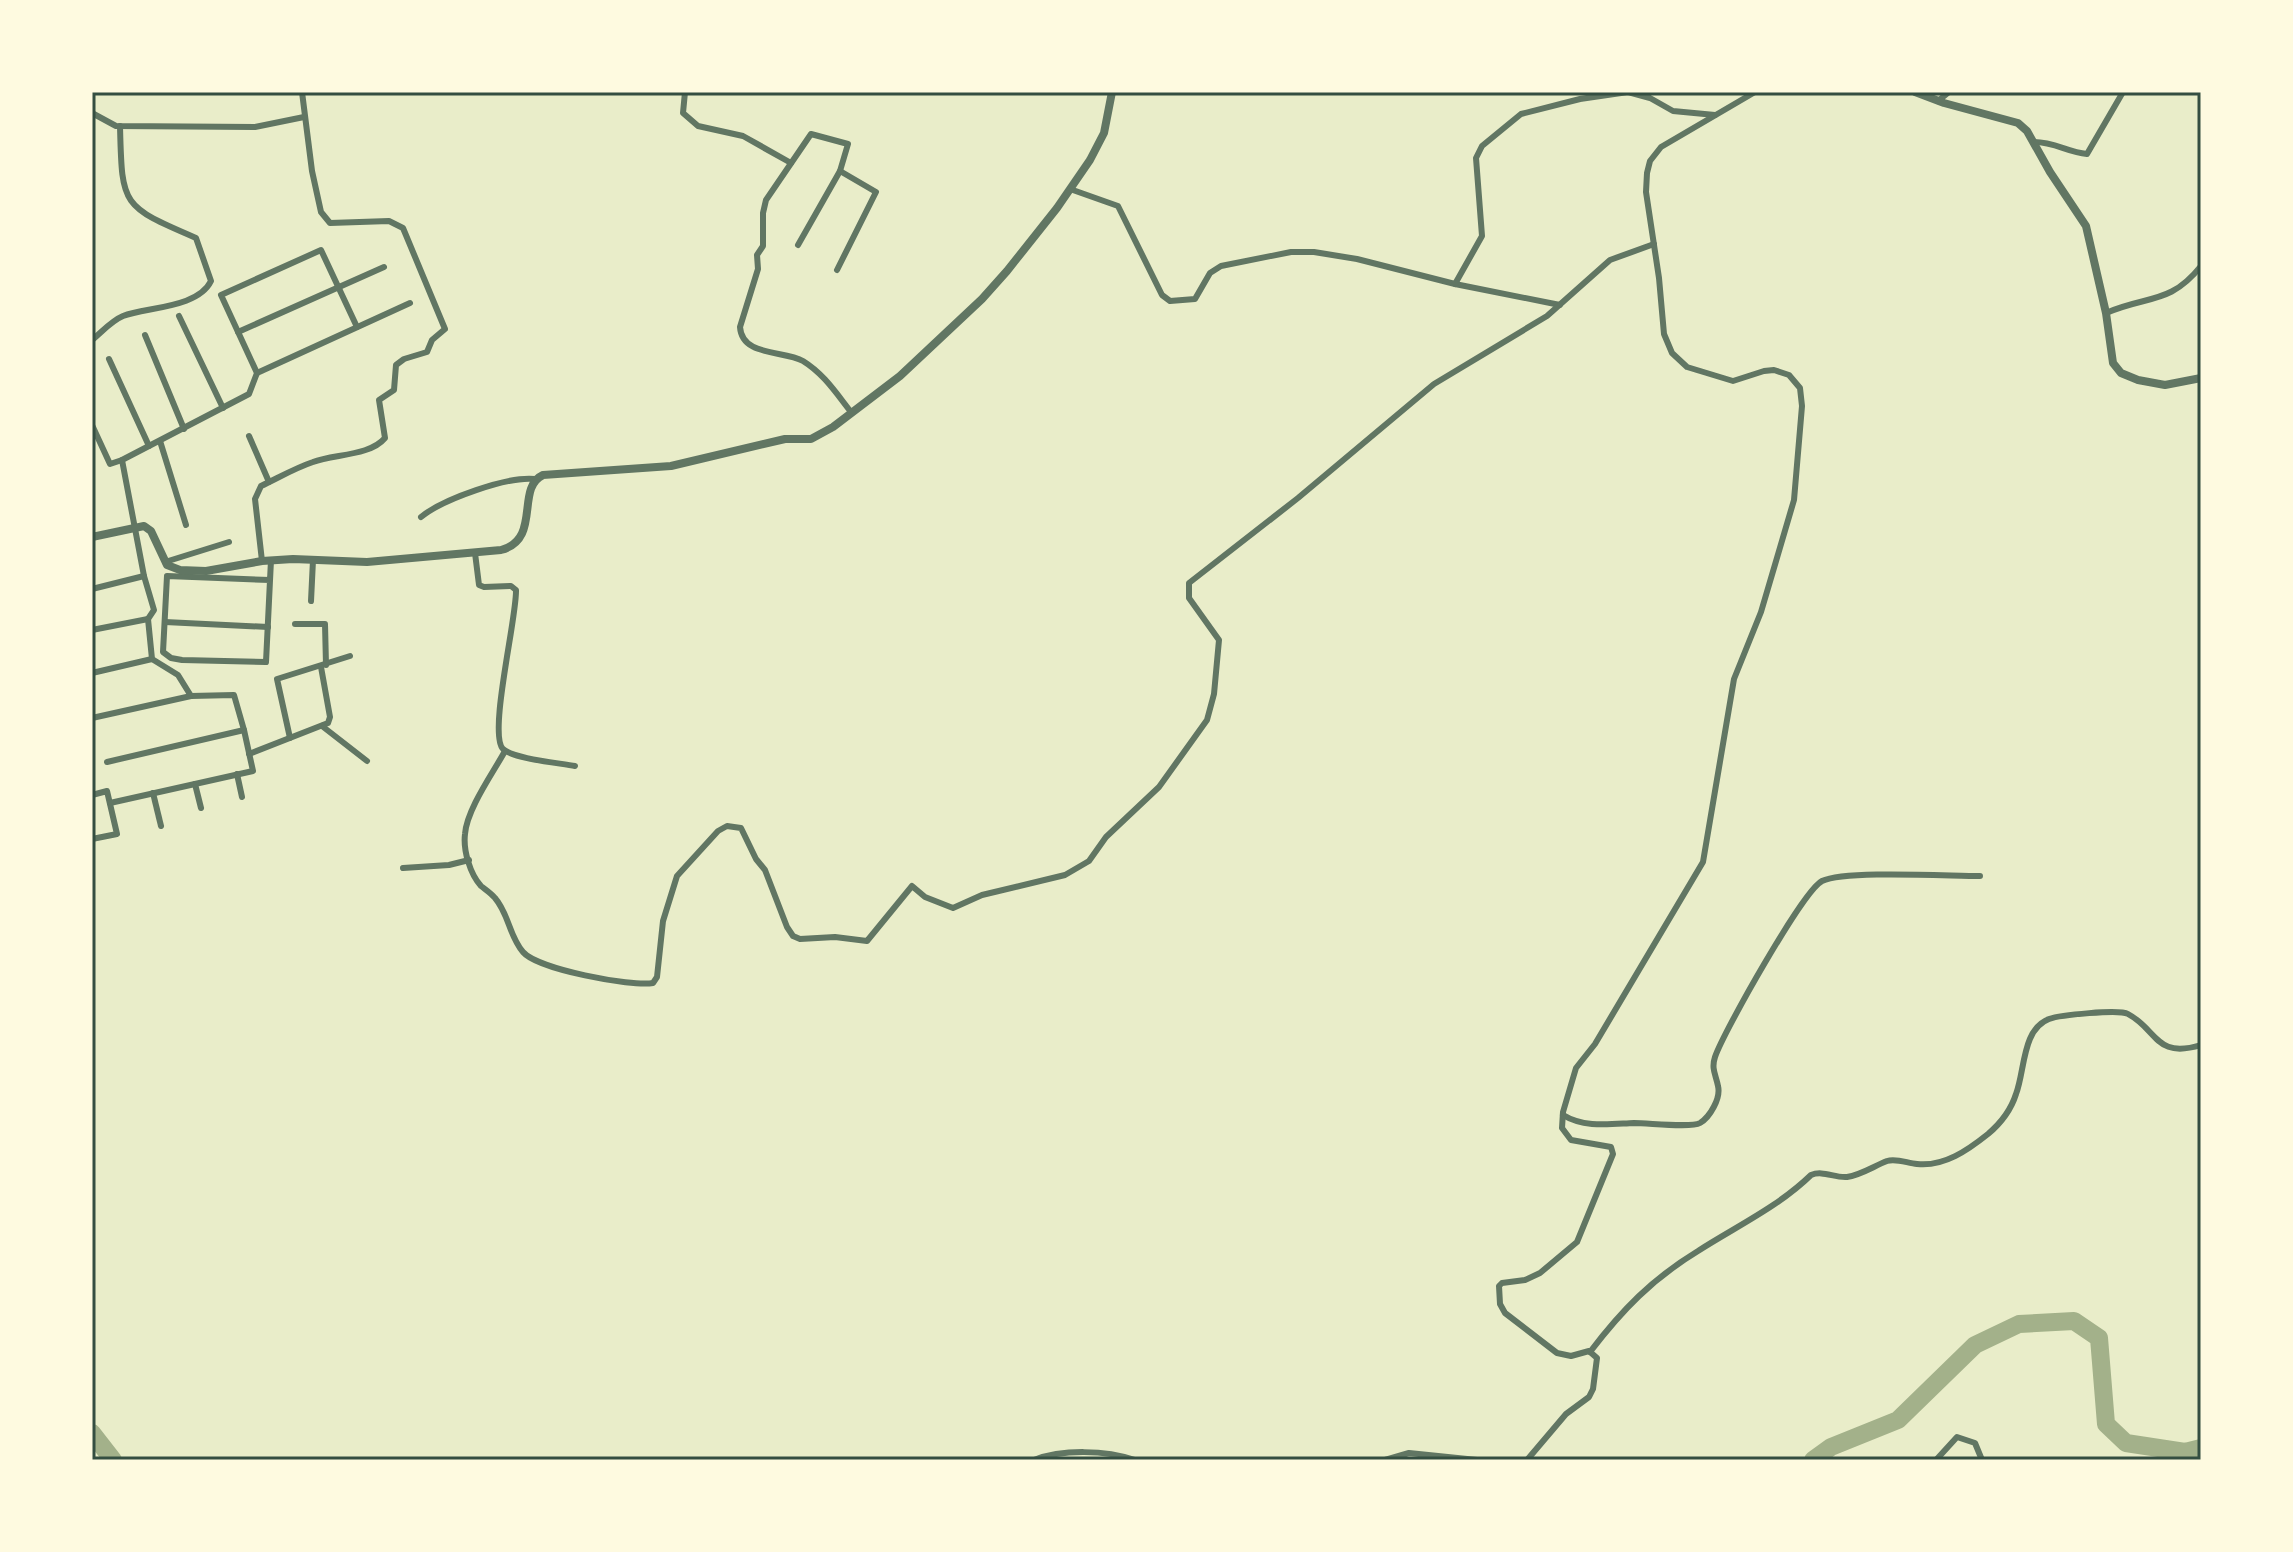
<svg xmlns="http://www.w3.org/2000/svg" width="2293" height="1552" viewBox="0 0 2293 1552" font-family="'Titillium Web',sans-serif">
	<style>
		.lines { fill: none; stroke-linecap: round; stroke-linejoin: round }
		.river { stroke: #a3b18a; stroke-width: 18 }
		.minor { stroke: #617663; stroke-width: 6 }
		.tertiary { stroke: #617663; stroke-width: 8 }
		.neatline { fill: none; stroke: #344e41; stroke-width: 3 }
	</style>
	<rect width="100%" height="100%" fill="#e9edc9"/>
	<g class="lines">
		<g class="river">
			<polyline points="92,1433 113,1460"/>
			<polyline points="1813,1460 1831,1447 1898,1420 1975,1345 2019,1324 2074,1321 2099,1338 2106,1424 2126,1443 2185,1452 2201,1448"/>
		</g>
		<g class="minor">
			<polyline points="685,92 683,113 698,126 743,136 791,163"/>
			<polyline points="1938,101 1949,92"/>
			<polyline points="92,113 116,126 255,127 304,117"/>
			<path d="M 2034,142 C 2055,142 2067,152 2087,154 L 2123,92"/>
			<polyline points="1070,189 1118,206 1162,295 1170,301 1195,299 1210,273 1221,266 1291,252 1314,252 1357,259 1455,284 1560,305"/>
			<path d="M 798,245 L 840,171 L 848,144 L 811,134 L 766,200 L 763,213 L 763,246 L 757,255 L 758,269 L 740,327 C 742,357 784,350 803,361 C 824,374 836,393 851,412"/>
			<polyline points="837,270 876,192 840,171"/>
			<polyline points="1455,284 1482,236 1476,158 1482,146 1521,114 1580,99 1628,92 1650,98 1673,111 1715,115"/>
			<path d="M 2106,313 C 2147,295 2170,305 2201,266"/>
			<polyline points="179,316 223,408"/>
			<polyline points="238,332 384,267"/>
			<polyline points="145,335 184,429"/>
			<path d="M 92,340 C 102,332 111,321 123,316 C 147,307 198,308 211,281 L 196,238 C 121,206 122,206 120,126"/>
			<polyline points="109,359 149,446"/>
			<polyline points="257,373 410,303"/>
			<polyline points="92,425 110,464 122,460"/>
			<polyline points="249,436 269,482"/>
			<polyline points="160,441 186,525"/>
			<path d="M 421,517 C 443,499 508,476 535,479"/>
			<path d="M 475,553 L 479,585 L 484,587 L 511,586 L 516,590 C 517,617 488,734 503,749 C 514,759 560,763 575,766"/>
			<path d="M 262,561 L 255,499 L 261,486 C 278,478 295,468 313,462 C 334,454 370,456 385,438 L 379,400 L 394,390 L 396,365 L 404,359 L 427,352 L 432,340 L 445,329 L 403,228 L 389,221 L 330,223 L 321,212 L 312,171 L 302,92"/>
			<polyline points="165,562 229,542"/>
			<polyline points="270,580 167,576 163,652 171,658 182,660 266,662 271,560"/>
			<polyline points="92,589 144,576"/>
			<polyline points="311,601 313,560"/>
			<polyline points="165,622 268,627"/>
			<polyline points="295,624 325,624 326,665"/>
			<polyline points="92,630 148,619 154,610 144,576 122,460 249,394 257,373 221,295 321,250 357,327"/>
			<polyline points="92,673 152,659"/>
			<polyline points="92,718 191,696"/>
			<polyline points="322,726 367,761"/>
			<polyline points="290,738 277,679 350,656"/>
			<path d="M 505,751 C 493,773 467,809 465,834 C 463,850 470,874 481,886 C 486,890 491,893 495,898 C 509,914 509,936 523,952 C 537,969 631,987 653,983 L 657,977 L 663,921 L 677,876 L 718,831 L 727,826 L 741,828 L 756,859 L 765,870 L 787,927 L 793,936 L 800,939 L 835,937 L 867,941 L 912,886 L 925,897 L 953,908 L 982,895 L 1065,875 L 1089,861 L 1106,837 L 1159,787 L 1207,720 L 1214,694 L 1219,640 L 1189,598 L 1189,583 L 1298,498 L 1434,384 L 1547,316 L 1610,260 L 1654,244"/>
			<polyline points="249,754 328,723 330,717 321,667"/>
			<polyline points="107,762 244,730 234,695 191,696 178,675 152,659 148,619"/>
			<polyline points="237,774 242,797"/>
			<polyline points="195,784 201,808"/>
			<polyline points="153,793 161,826"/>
			<polyline points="92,795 107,791 117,834 92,839"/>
			<polyline points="110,803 253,771 244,730"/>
			<polyline points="403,868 449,865 469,860"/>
			<path d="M 1563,1115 C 1584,1128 1610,1124 1634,1123 C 1649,1123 1691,1128 1700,1123 C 1710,1117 1721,1098 1718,1086 C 1716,1075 1711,1069 1715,1057 C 1724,1031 1803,891 1822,881 C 1845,870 1948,876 1980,876"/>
			<path d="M 1590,1352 C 1622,1310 1652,1279 1698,1251 C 1737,1226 1778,1207 1811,1175 C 1823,1170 1834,1178 1847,1177 C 1861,1175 1874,1166 1887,1161 C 1896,1158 1907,1163 1917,1164 C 1944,1167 1968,1150 1988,1134 C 2001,1123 2011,1110 2016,1094 C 2025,1071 2022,1029 2049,1019 C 2060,1015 2119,1009 2128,1014 C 2158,1030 2155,1059 2201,1045"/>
			<path d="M 1034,1460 C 1062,1449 1106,1450 1135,1460"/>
			<polyline points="1385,1460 1409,1453 1477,1460"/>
			<polyline points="1527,1460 1566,1414 1589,1397 1593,1389 1597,1358 1589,1351 1571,1356 1557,1353 1505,1313 1500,1304 1499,1286 1502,1283 1525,1280 1540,1273 1577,1242 1613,1154 1611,1147 1571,1140 1562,1128 1563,1112 1576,1068 1595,1044 1703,862 1734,679 1761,612 1794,500 1802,406 1800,388 1789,375 1774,370 1764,371 1733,381 1687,367 1672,353 1664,334 1659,278 1646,192 1647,173 1650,161 1661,147 1755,92"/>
			<polyline points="1936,1460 1957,1437 1975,1443 1982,1460"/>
		</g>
		<g class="tertiary">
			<polyline points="1915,92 1944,103 2018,123 2027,131 2050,172 2086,226 2106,313 2113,363 2121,373 2138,380 2165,385 2201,378"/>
			<path d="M 92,537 L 144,526 L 151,531 L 167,565 L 180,570 L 206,571 L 262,561 L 293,559 L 367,562 L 501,550 C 542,539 515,488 543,475 L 671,466 L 785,439 L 811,439 L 833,427 L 900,376 L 982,299 L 1007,271 L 1057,208 L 1090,160 L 1104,133 L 1112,92"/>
		</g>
	</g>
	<rect width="2293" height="1552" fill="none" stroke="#fefae0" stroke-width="188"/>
	<rect x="94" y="94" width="2105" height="1364" class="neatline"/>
</svg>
